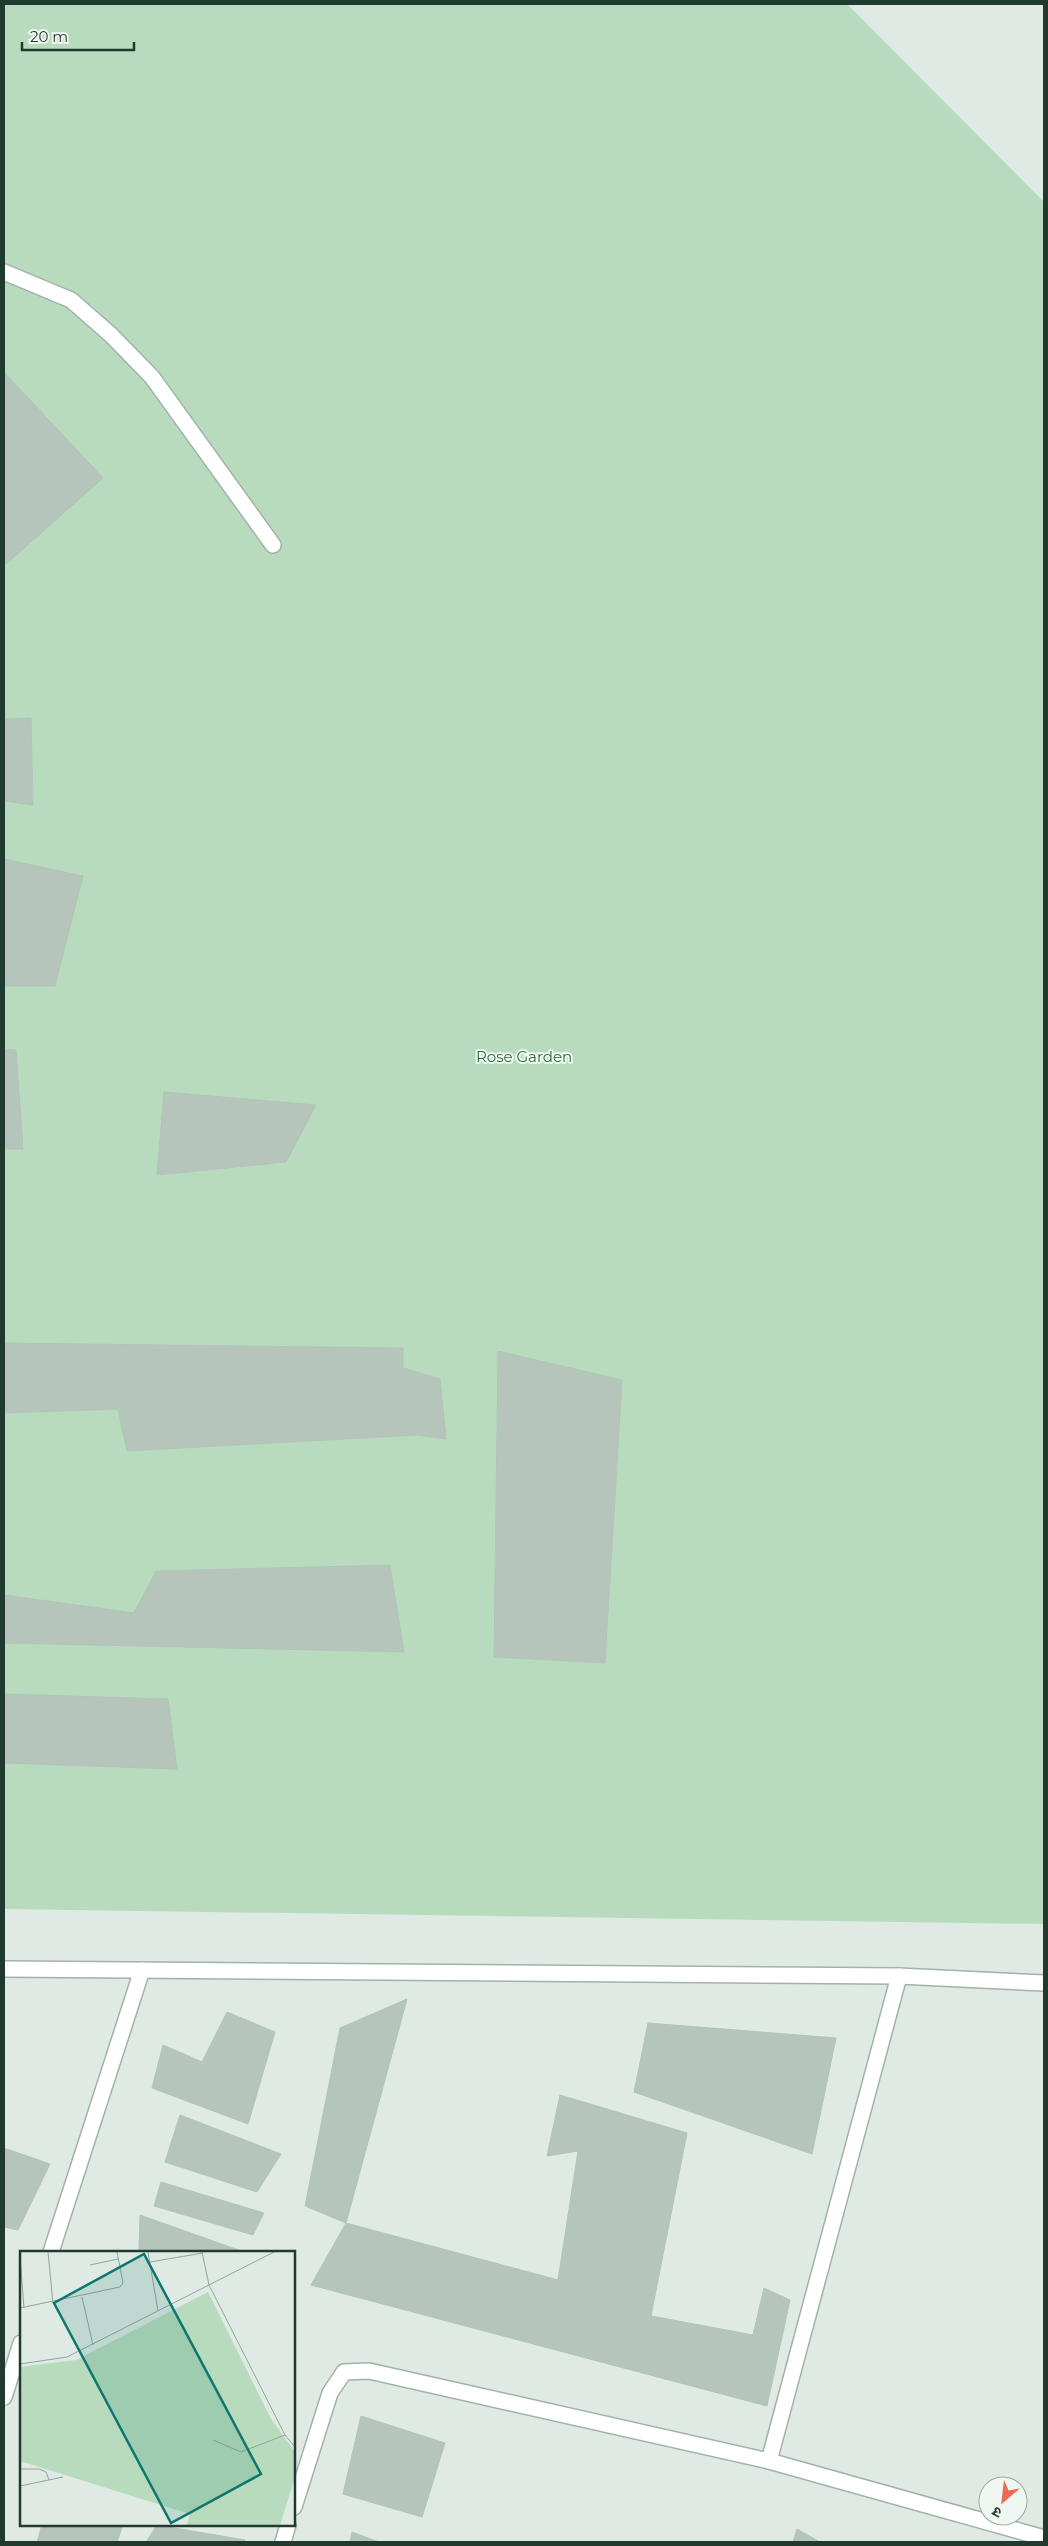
<svg xmlns="http://www.w3.org/2000/svg" width="1048" height="2546" viewBox="0 0 1048 2546" font-family="Montserrat,'Noto Sans Devanagari',sans-serif">
	<style>
		.green { fill: #b8dbbd }
		.building { fill: #b5c5bc; stroke: #b2c3ba }
		.lines { fill: none; stroke-linecap: round; stroke-linejoin: round }
		.minor-casing { stroke: #a2b2aa; stroke-width: 18 }
		.minor { stroke: #fff; stroke-width: 15 }
		.labels { text-anchor: middle; dominant-baseline: central; stroke-width: 4; stroke-linejoin: round; paint-order: stroke }
		.park-label { font-size: 15px; fill: #2c6f3d; stroke: #eff7f2 }
		.inset-road { fill: none; stroke: #93a49c; stroke-width: 1 }
		.view { fill: #0f766e; fill-opacity: 0.15; stroke: #0f766e; stroke-width: 2.5 }
		.inset-edge { fill: none; stroke: #213a2f; stroke-width: 2.5 }
	</style>
	<rect width="100%" height="100%" fill="#dfeae4"/>
	<polygon class="green" points="4,4 847,4 1044,202 1044,1924 4,1909"/>
	<g class="building">
		<polygon points="4,372 103,478 4,566"/>
		<polygon points="31,718 33,805 4,801 4,719"/>
		<polygon points="4,859 83,876 55,986 4,986"/>
		<polygon points="4,1049 16,1050 23,1149 4,1149"/>
		<polygon points="164,1092 316,1105 286,1162 157,1175"/>
		<polygon points="4,1343 403,1348 403,1368 440,1379 446,1439 417,1435 127,1451 118,1409 4,1413"/>
		<polygon points="498,1351 622,1380 605,1663 494,1657"/>
		<polygon points="390,1565 404,1652 4,1643 4,1595 134,1613 156,1571"/>
		<polygon points="4,1694 168,1699 177,1769 4,1763"/>
		<polygon points="407,1999 346,2223 305,2206 340,2028"/>
		<polygon points="227,2012 275,2032 248,2124 152,2088 163,2045 202,2062"/>
		<polygon points="648,2023 836,2038 812,2154 634,2092"/>
		<polygon points="560,2095 687,2133 651,2316 753,2335 764,2288 790,2300 767,2406 311,2285 346,2223 558,2280 578,2151 547,2156"/>
		<polygon points="180,2115 281,2154 257,2192 165,2162"/>
		<polygon points="4,2148 50,2164 18,2230 4,2227"/>
		<polygon points="161,2182 264,2213 253,2235 154,2206"/>
		<polygon points="140,2215 244,2252 139,2252"/>
		<polygon points="361,2416 445,2443 422,2517 343,2494"/>
		<polygon points="42,2525 123,2525 117,2542 37,2542"/>
		<polygon points="157,2525 245,2540 244,2542 146,2542"/>
		<polygon points="797,2529 820,2542 793,2542"/>
		<polygon points="352,2532 379,2542 350,2542"/>
	</g>
	<g class="lines">
		<defs>
			<g id="minor">
				<polyline points="4,272 71,300 111,335 152,377 273,545"/>
				<polyline points="4,1969 899,1976 1044,1983"/>
				<polyline points="51,2252 142,1970"/>
				<polyline points="4,2397 21,2343"/>
				<polyline points="769,2461 899,1976"/>
				<polyline points="294,2507 330,2393 344,2372 369,2371 769,2461 1044,2538"/>
				<polyline points="283,2542 288,2525"/>
			</g>
		</defs>
		<use href="#minor" class="minor-casing"/>
		<use href="#minor" class="minor"/>
	</g>
	<g class="labels">
		<g class="park-label">
			<text x="524" y="1056">Rose Garden</text>
		</g>
	</g>
	<g transform="translate(20 2251)">
		<rect width="275" height="275" fill="#dfeae4"/>
		<path d="M 188,41 L 251,168 L 275,201 L 275,226 L 260,274 L 167,274 L 170,263 L 0,210 L 0,116 L 56,109 Z" fill="#b8dbbd"/>
		<path class="inset-road" d="M 28,1 L 33,52M 128,1 L 138,60M 182,1 L 189,34 L 265,184 L 275,196M 0,5 L 4,57M 130,11 L 183,2M 70,14 L 98,8M 62,46 L 73,94M 0,57 L 100,36 L 103,32 L 97,1M 0,113 L 47,106 L 254,1M 193,189 L 221,201 L 265,184M 0,218 L 19,218 L 26,221 L 29,229M 0,235 L 43,226"/>
		<path class="view" d="M 124,3 L 241,223 L 151,272 L 34,52 Z"/>
		<rect width="275" height="275" class="inset-edge"/>
	</g>
	<rect width="1048" height="2546" fill="none" stroke="#213a2f" stroke-width="10"/>
	<g transform="translate(1003 2501) rotate(208)"><circle r="24" fill="#eff7f2" stroke="#9daba4"/>
	<path d="M0-4L9 19L0 12L-9 19Z" fill="#ef6958"/>
	<text y="-8" font-size="14" font-weight="bold" text-anchor="middle" fill="#213a2f">उ</text>
	</g>
	<path d="M22 42v8h112v-8" fill="none" stroke="#213a2f" stroke-width="2.5"/>
	<text x="30" y="42" font-size="15" fill="#213a2f" stroke="#eff7f2" stroke-width="4" paint-order="stroke">20 m</text>
</svg>
